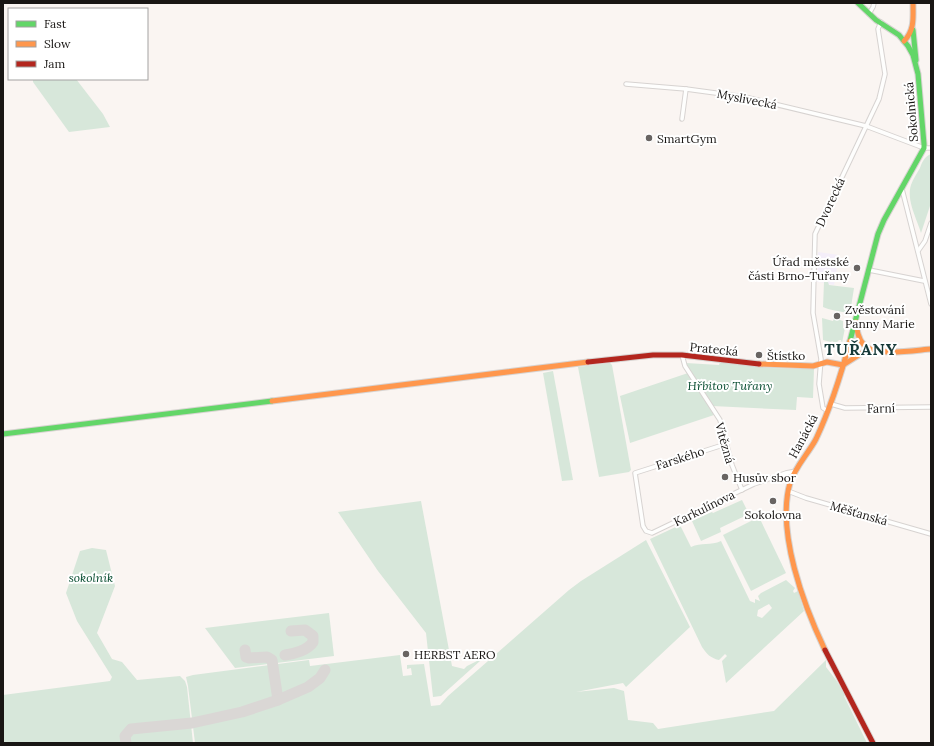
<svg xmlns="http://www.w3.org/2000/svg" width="934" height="746" viewBox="0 0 934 746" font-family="Lora,serif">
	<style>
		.education { fill: #f4eef9 }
		.green { fill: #d7e7da; fill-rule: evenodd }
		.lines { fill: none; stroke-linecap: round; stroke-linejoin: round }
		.taxiway { stroke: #dad7d5; stroke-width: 11 }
		.street-casing { stroke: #d7d3d1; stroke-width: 5.5 }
		.fast-casing { stroke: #d7d3d1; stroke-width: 7 }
		.slow-casing { stroke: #d7d3d1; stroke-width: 7 }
		.jam-casing { stroke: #d7d3d1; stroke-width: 7 }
		.street { stroke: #fefefd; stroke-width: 3.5 }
		.fast { stroke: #63d668; stroke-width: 5 }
		.slow { stroke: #ff974d; stroke-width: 5 }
		.jam { stroke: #b3261e; stroke-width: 5 }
		.poi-dot { fill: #686462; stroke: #fff; stroke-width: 1.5 }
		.labels { text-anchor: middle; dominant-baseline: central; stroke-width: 4; stroke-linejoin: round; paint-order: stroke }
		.street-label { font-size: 12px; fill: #191614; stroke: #fff }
		.poi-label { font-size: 12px; fill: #191614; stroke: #fff; text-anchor: start }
		.park-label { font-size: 12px; font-style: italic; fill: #064c2f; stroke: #fff }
		.district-label { font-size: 16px; font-weight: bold; letter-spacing: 1px; fill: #163938; stroke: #fff }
	</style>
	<rect width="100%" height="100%" fill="#faf5f2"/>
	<polygon class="education" points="818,252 839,255 834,285 828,284 828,283 817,282"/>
	<g class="green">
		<polygon points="33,79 76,79 103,114 110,127 69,132 33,82"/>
		<path d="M 931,154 L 931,203 L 921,233 C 917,219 906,200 911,185 C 913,179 917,173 920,168 C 922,162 925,156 931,154 Z"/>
		<path d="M 824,282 L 828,282 L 829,285 L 854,288 L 851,307 L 848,306 L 848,309 L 850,310 L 850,312 L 847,313 C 840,311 829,310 823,307 Z"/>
		<polygon points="822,318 833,321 834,318 843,321 843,328 845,328 842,343 841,340 839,340 837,342 837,344 832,341 831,342 823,340"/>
		<path d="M 855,333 C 861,343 860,354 848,358 L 848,357 Z"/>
		<polygon points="720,362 771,368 814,369 813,398 797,397 796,410 712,406 685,365 686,363 719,365"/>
		<polygon points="610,363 612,365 631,470 629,472 599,477 578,367"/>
		<polygon points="553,371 573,480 562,481 543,373"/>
		<polygon points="688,373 714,415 630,443 620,396"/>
		<polygon points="742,500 749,514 720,528 721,532 701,541 692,521 712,512 713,513"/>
		<polygon points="421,501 452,666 464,669 467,666 479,660 480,661 441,696 433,697 426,633 378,571 338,512"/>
		<polygon points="759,517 786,573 751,591 723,535"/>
		<path d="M 680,525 L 691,547 C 701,542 711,546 721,541 L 750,601 L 755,603 L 755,599 L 760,601 L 758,596 L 761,593 L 786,580 L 795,588 L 793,591 L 794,593 L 798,591 L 804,611 L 726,683 L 722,661 L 727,656 L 725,654 L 719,660 C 710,658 707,654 702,647 L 650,539 ZM 769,604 L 772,608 L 762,618 L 757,616 L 758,610 Z"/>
		<polygon points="646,540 690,627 626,687 623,683 576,692 614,688 624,691 628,720 653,723 658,729 774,711 826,660 826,667 836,680 845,695 844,696 867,743 195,743 188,686 186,677 193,675 309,660 310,666 400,655 403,676 412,675 411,668 407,669 407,665 424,664 431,706 440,705 448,696 569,590 581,581"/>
		<polygon points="92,548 106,550 115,586 97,633 112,659 122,662 137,680 180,676 185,681 187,687 193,743 3,743 3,695 110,681 112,677 77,621 66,593 80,551"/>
		<polygon points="329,613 334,656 235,668 205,628"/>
	</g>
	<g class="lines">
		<g class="taxiway">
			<polyline points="245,650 246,657 249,658 267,657 272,660 278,700"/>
			<path d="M 285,655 C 294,654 308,650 313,642 L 313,636 L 305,630 L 291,631"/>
			<polyline points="126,743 125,736 131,729 192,723 242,712 278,700 308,687 320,678 325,670"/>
		</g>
		<defs>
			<g id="street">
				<polyline points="869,14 873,7 874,3"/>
				<polyline points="626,84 686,89 745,97 866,126 924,148 931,148"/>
				<polyline points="682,119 686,89"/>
				<polyline points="902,189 931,304"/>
				<polyline points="918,251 925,241 931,223"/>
				<polyline points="869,270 924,281"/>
				<polyline points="682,355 685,366 720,420 732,465 742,490"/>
				<polyline points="831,404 845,408 931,407"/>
				<polyline points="828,411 823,408 819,384 821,359 813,313 815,234 879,99 885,74 878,29 881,22"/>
				<polyline points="726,444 635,473 643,526 646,531 652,533 754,484 786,473 796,471"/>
				<polyline points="788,491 806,498 931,534"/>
			</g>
			<g id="fast">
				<polyline points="913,30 916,60"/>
				<polyline points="850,341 878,234 884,220 924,148 924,144 918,74 913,55 908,46 899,35 876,20 858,3"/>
				<polyline points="3,434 272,401"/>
			</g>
			<g id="slow">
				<path d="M 904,41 C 915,30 913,17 913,3"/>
				<path d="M 856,322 C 857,330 858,339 864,345 C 875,357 916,350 931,349"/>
				<polyline points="759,364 813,366 827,362 843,365 862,353 876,350"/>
				<polyline points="272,401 588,362"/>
				<path d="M 825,650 C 804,606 776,532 790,483 C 795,467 808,454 816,439 C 831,407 841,375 850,341"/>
			</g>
			<g id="jam">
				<polyline points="588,362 653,355 682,355 759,364"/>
				<polyline points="825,650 873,743"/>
			</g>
		</defs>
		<use href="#street" class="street-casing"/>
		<use href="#fast" class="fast-casing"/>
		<use href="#slow" class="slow-casing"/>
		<use href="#jam" class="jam-casing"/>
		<use href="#street" class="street"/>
		<use href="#fast" class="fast"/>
		<use href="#slow" class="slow"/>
		<use href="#jam" class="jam"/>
	</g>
	<g class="poi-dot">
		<circle cx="649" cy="138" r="4"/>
		<circle cx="857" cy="268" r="4"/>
		<circle cx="837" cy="316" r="4"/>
		<circle cx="759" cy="355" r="4"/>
		<circle cx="725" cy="477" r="4"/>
		<circle cx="773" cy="501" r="4"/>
		<circle cx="406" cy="654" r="4"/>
	</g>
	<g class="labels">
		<g class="street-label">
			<text transform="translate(747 99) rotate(11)">Myslivecká</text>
			<text transform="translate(911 112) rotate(-95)">Sokolnická</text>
			<text transform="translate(830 202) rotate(-65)">Dvorecká</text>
			<text transform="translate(714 349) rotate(6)">Pratecká</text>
			<text transform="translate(881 408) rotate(-1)">Farní</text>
			<text transform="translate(803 436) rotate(-62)">Hanácká</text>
			<text transform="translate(725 443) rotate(74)">Vítězná</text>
			<text transform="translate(680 458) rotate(-18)">Farského</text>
			<text transform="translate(704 508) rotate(-26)">Karkulínova</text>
			<text transform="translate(859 513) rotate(16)">Měšťanská</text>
		</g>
		<g class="poi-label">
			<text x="657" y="138">SmartGym</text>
			<text x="849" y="261" text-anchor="end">Úřad městské<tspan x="849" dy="14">části Brno-Tuřany</tspan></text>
			<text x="845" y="309">Zvěstování<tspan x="845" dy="14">Panny Marie</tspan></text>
			<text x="767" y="355">Štístko</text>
			<text x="733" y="477">Husův sbor</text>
			<text x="773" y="514" text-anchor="middle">Sokolovna</text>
			<text x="414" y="654">HERBST AERO</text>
		</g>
		<g class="park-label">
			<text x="730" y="385">Hřbitov Tuřany</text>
			<text x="91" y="577">sokolník</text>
		</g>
		<g class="district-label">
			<text x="861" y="349">TUŘANY</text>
		</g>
	</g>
	<rect width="934" height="746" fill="none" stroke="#191614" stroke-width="8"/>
	<rect x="8" y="8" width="140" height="72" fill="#ffffff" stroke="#a3a2a1"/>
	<rect x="16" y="21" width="20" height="6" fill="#63d668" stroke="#a3a2a1"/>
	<text x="44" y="28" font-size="12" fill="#191614">Fast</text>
	<rect x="16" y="41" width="20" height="6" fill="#ff974d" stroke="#a3a2a1"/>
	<text x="44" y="48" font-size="12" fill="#191614">Slow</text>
	<rect x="16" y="61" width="20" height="6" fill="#b3261e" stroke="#a3a2a1"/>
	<text x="44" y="68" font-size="12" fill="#191614">Jam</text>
</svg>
